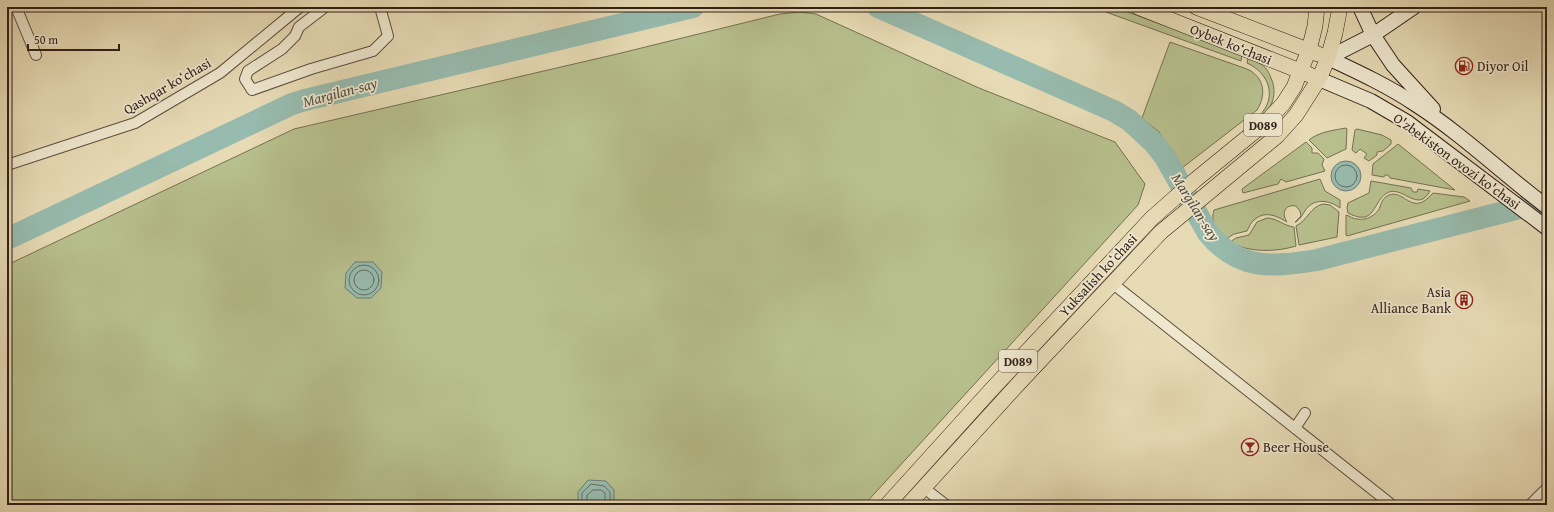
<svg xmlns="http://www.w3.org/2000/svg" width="1554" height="512" viewBox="0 0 1554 512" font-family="'Gentium Book Plus',serif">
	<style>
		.green { fill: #b7c08d; stroke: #747052 }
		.water { fill: #97bbae; stroke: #6e7d72 }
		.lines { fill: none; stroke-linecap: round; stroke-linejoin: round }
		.shore { stroke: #646d63; stroke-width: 1 }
		.river { stroke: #97bbae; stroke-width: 22 }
		.minor-casing { stroke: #5e4e3f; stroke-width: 12 }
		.secondary-casing { stroke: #311f18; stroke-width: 16 }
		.primary-casing { stroke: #311f18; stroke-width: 16 }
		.minor { stroke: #efe8cf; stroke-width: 10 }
		.secondary { stroke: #efe8cf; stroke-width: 14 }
		.primary { stroke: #e7dbb5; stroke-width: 15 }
		.labels { text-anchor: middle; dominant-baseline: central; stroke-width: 3.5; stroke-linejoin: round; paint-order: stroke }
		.shield { fill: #efe8cf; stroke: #6a5b4f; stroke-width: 1 }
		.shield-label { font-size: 13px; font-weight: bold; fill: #311f18 }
		.street-label { font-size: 14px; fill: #311f18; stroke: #efe8cf }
		.poi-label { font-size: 14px; fill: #311f18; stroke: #efe8cf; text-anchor: start }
		.water-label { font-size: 15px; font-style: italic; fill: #504e45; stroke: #efe8cf }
	</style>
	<rect width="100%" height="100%" fill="#e7dbb5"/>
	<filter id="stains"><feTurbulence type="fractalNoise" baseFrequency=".005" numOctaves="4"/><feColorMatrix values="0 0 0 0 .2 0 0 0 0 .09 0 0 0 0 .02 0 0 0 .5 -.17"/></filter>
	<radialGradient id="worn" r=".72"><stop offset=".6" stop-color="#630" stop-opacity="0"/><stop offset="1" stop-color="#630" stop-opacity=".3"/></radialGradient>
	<g class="green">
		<polygon points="1092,7 1114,7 1242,54 1241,61"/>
		<polygon points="800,12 816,14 979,88 1115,142 1145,184 1138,205 864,505 7,505 7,265 294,129 617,54 780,14"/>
		<path d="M 1170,42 L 1247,69 C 1264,77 1267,94 1257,110 L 1182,168 L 1159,132 L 1142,118 Z"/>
		<path d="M 1248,58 C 1253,60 1258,62 1262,65 C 1267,68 1269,73 1271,78 C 1278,94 1272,106 1262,119 L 1259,116 C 1278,97 1269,73 1247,63 Z"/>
		<path d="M 1346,128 L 1347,129 L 1346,149 L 1327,158 L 1309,140 C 1318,132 1335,130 1346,128 Z"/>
		<polygon points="1357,129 1382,135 1391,140 1391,144 1383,151 1377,152 1377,155 1369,161 1364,158 1367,154 1360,149 1356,153 1352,150 1355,130"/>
		<polygon points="1306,142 1312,148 1312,153 1318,153 1324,159 1322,165 1325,171 1286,182 1281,179 1278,184 1243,193 1242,189"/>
		<polygon points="1398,144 1455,190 1390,178 1388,175 1385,175 1384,177 1372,175 1373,164"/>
		<path d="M 1320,179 L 1325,191 L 1340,200 L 1340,208 C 1331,201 1317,198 1308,207 C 1303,212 1302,218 1296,222 L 1295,222 L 1301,216 L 1300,211 L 1296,206 C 1285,204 1281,213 1287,222 C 1277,216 1265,210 1254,220 C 1251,222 1249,227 1247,231 L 1234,234 L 1226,239 C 1217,230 1210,223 1214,210 Z"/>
		<path d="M 1371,181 L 1411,188 L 1413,192 L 1417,192 L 1418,189 L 1430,191 C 1418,213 1404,187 1389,192 C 1372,199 1377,228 1348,213 L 1347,208 L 1348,203 L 1369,193 Z"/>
		<path d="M 1433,193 L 1464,197 L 1470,201 L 1347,236 L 1346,235 L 1346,215 C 1350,216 1353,219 1357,219 C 1366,221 1377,215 1380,207 C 1382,201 1383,198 1389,195 C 1405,189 1412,218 1433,193 Z"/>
		<path d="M 1323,204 L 1330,205 L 1339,212 L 1337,237 L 1299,245 L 1296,226 C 1308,220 1310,207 1323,204 Z"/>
		<path d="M 1267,218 C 1277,218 1284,226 1294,227 L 1296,246 C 1276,252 1249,253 1230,242 L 1236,238 L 1249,235 L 1257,222 Z"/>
	</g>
	<g class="water">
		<circle cx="1346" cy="176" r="15"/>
		<polygon points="355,262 373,262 382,272 381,288 371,298 357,298 345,288 346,273"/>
		<polygon points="588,480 606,481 614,490 614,505 578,505 578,492"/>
	</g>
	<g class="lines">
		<g class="shore">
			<circle cx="1346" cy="176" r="11"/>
			<circle cx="364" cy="280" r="15"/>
			<circle cx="364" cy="280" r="10"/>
			<polyline points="582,505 582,493 591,484 604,486 610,492 610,505"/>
			<polyline points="587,505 587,495 593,490 601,490 605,493 605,505"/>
		</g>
		<g class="river">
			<path d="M 878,7 L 1114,111 L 1129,120 L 1154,143 L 1165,157 L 1208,233 C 1239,271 1273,267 1317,260 L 1547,201"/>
			<polyline points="7,239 292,104 305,100 693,7"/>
		</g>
		<defs>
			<g id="minor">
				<polyline points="16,7 36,55"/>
				<polyline points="325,7 299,27 295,36 282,49 248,71 245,79 252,90 311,69 373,51 388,36 380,7"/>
				<polyline points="7,165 135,123 220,73 300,7"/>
				<polyline points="1112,283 1392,505"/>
				<polyline points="1295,428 1305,413"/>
				<polyline points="924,488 946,505"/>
				<polyline points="1530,505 1547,488"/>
			</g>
			<g id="secondary">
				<polyline points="1360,7 1373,35 1393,65 1433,109"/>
				<path d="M 1328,58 C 1358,72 1388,86 1415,104 C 1462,134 1502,173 1547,207"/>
				<polyline points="1328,58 1373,35 1414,7"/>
				<polyline points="1319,79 1371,101 1407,122 1547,228"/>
			</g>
			<g id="primary">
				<polyline points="1138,7 1310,75"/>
				<polyline points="1196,7 1318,54"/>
				<polyline points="887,505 991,390 1152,218 1194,181 1265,123 1283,104 1294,87 1309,50 1315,26 1317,7"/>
				<polyline points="908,505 1020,382 1161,232 1277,136 1296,115 1319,79 1328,58 1335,33 1340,7"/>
			</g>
		</defs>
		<use href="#minor" class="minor-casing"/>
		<use href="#secondary" class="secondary-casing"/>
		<use href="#primary" class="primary-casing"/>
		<use href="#minor" class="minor"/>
		<use href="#secondary" class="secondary"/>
		<use href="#primary" class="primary"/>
	</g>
	<defs>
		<symbol id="fuel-ring" viewBox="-11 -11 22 22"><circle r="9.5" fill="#efe8cf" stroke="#8f2418" stroke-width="1.5"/><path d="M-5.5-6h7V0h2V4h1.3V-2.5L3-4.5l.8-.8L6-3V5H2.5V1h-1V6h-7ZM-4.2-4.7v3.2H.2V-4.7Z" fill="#8f2418"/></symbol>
		<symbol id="building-ring" viewBox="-11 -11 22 22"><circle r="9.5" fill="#efe8cf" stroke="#8f2418" stroke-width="1.5"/><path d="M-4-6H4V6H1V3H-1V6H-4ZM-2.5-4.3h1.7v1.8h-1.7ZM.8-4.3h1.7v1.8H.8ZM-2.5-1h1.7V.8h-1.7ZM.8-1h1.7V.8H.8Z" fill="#8f2418"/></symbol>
		<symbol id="bar-ring" viewBox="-11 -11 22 22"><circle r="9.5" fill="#efe8cf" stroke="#8f2418" stroke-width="1.5"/><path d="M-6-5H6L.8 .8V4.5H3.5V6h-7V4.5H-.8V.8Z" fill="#8f2418"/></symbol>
	</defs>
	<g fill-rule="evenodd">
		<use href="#fuel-ring" x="1454" y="56" width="20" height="20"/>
		<use href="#building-ring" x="1454" y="290" width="20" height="20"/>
		<use href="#bar-ring" x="1240" y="437" width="20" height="20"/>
	</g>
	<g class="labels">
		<g class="shield">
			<rect x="1244" y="114" width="38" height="22" rx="3"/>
			<rect x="999" y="350" width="38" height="22" rx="3"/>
		</g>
		<g class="shield-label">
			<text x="1263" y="125">D089</text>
			<text x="1018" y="361">D089</text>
		</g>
		<g class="street-label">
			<text transform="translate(1231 44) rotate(22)">Oybek ko‘chasi</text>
			<text transform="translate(167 86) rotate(-30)">Qashqar koʻchasi</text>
			<text transform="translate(1457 161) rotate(36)">O'zbekiston ovozi ko'chasi</text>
			<text transform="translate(1098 275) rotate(-47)">Yuksalish koʻchasi</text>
		</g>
		<g class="poi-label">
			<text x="1477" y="66">Diyor Oil</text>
			<text x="1451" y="292" text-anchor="end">Asia<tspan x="1451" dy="16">Alliance Bank</tspan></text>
			<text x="1263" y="447">Beer House</text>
		</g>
		<g class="water-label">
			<text transform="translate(340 92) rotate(-15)">Margilan-say</text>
			<text transform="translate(1196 207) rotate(58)">Margilan-say</text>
		</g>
	</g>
	<rect width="1554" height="512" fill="none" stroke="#e7dbb5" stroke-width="24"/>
	<rect x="8" y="8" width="1538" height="496" fill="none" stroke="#311f18" stroke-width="2"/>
	<rect x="12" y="12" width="1530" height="488" fill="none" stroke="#311f18"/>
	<path d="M28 44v6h91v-6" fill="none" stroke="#311f18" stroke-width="2"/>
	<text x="34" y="44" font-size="12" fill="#311f18" stroke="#efe8cf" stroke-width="3" paint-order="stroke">50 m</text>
	<rect width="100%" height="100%" filter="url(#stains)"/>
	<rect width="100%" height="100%" fill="url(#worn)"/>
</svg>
